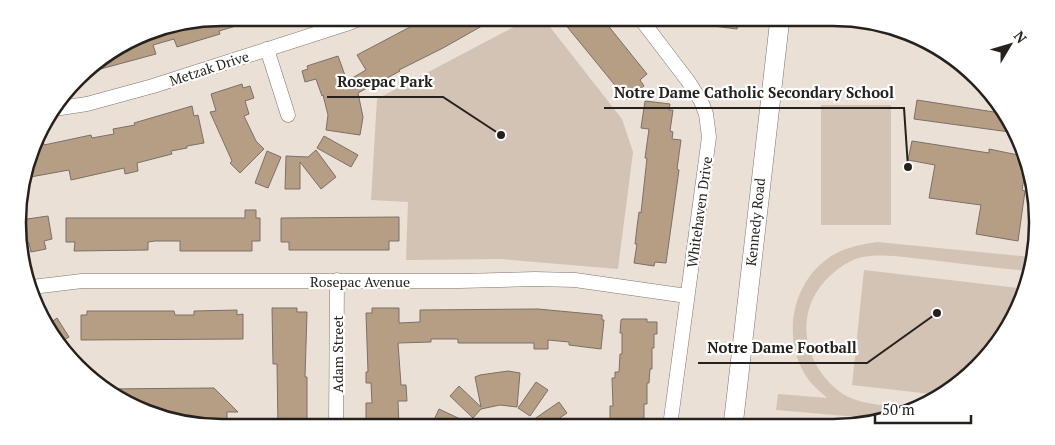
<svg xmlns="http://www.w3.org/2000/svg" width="1055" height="445" viewBox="0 0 1055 445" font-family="'PT Serif',serif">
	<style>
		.green { fill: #d2c3b4 }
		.building { fill: #b69e85; stroke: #7a7067 }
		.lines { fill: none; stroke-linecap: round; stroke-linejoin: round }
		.street-casing { stroke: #7f766c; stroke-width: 15 }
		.secondary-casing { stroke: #7f766c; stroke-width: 20 }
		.street { stroke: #fff; stroke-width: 14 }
		.secondary { stroke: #fff; stroke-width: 19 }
		.labels { text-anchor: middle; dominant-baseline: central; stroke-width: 4.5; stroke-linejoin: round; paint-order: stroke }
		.street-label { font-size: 14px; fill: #25211d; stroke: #fff }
		.rim { fill: none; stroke: #25211d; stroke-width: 2.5 }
		.leader { fill: none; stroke: #25211d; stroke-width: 2 }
		.callout-dot { fill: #25211d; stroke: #fff; stroke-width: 2 }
		.callout-label { font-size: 15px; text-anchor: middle; font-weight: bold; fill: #25211d; stroke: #fff; stroke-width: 4.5; stroke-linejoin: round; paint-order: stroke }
	</style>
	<rect width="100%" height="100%" fill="#ebe0d5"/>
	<g class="green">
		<polygon points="531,18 543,18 622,119 633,152 618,269 500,259 406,260 408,202 371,200 377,99"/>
		<rect x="821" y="105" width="70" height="120"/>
		<path d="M 877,242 L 1031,257 L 1029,271 C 996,268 964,264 931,260 C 909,258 886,253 863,257 C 851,259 840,267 831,275 C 793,309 801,362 840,392 C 859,406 894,406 917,408 L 881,419 L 776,410 L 778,394 L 827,398 C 821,392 813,386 808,379 C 782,342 790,286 827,259 C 842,248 859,245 877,242 Z"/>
		<polygon points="864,270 1027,289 1003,337 967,377 940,395 852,385"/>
	</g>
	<g class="building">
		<polygon points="222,18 255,18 256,20 219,31 220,34 177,47 174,39 153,45 156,54 82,74 88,68 156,28"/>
		<polygon points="427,18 496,18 443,48 399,70 400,71 387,78 387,77 358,93 363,117 360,135 326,130 328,115 323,95 322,96 316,79 305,82 302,71 308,69 307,66 338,56 347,81 366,70 357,55"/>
		<polygon points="560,18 592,18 595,22 602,18 647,74 640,80 644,86 627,100"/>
		<polygon points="697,18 739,18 737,29 697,24"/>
		<polygon points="242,84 243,88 250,86 254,98 245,101 249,114 244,116 256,141 264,149 240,173 230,163 232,161 210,112 216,111 211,94"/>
		<polygon points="917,100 994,112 994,111 1001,112 1017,133 914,119"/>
		<polygon points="645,101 670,104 669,110 673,110 670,131 673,132 672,139 681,140 677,169 679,170 666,263 655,262 654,266 634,263 637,244 635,244 637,227 639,212 641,213 647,158 645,158 649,129 641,128"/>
		<polygon points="192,106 194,116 198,115 204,143 187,146 187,148 171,151 172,154 137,163 138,171 125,174 124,168 71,180 69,170 25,178 41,131 44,145 91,135 92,138 114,134 113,129 135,125 134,123"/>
		<polygon points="324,136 358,155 351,167 317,148"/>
		<polygon points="912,141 989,153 989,149 1023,156 1026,166 1022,190 1025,191 1018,241 976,234 981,205 929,198 935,165 908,160"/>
		<polygon points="316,150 336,177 321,189 300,162 300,189 285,189 286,156 308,157"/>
		<polygon points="267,151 281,157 268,188 255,183"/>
		<polygon points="245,210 256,210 256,218 260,218 260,241 252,241 252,251 180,251 180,241 155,241 148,242 148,250 74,251 75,242 66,242 66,218 245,218"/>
		<polygon points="48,216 52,239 44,241 46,249 31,252 29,243 21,245 20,220"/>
		<polygon points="399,217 399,241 389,241 389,250 289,250 289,242 281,242 281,218"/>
		<polygon points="272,308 297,308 297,312 307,312 305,377 307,377 307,422 303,422 303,427 278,427 277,364 273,364"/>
		<polygon points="372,308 399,308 399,323 420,322 420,310 538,309 602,315 602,320 604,320 601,349 569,345 569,342 548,340 548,349 534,349 534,343 458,343 458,339 431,339 431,342 398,343 401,385 406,385 407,401 398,401 399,427 366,427 366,403 372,403 371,383 366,383 366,372 368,372 366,313 372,313"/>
		<polygon points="237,310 237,315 243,314 243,339 81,340 81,315 87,315 87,311 174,311 175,315 194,315 194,311"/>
		<polygon points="57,318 69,337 59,343 47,325"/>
		<polygon points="622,319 647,319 647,322 657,322 657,334 654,334 654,348 652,348 652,369 650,369 649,383 647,383 647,404 644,404 644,422 642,422 642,426 610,426 610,406 613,406 612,378 615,378 615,372 619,372 620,354 622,354 622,333 620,333 621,320"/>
		<polygon points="508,371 520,373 517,407 500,405 481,409 473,418 450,396 459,386 481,407 475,377 480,375"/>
		<polygon points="536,382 548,390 530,416 518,408"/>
		<polygon points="214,388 238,412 227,412 227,427 157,417 105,389"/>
		<polygon points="559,402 567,413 551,424 550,422 542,427 538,427 533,420"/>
		<polygon points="439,409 477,427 444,427 433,422"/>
	</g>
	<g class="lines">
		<defs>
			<g id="street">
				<polyline points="640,18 688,81 701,101 706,114 709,137 670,426"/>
				<polyline points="267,49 288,115"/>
				<polyline points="54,109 87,104 153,86 349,23 362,18"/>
				<polyline points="32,287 82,281 460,281 535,279 575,280 687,296"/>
				<polyline points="336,427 337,280"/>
			</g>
			<polyline id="secondary" points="733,426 780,18"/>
		</defs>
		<use href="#street" class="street-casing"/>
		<use href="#secondary" class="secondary-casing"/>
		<use href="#street" class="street"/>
		<use href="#secondary" class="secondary"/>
	</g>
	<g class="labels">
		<g class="street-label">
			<text transform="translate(209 68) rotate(-18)">Metzak Drive</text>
			<text transform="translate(699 212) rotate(-82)">Whitehaven Drive</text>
			<text transform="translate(755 222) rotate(-84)">Kennedy Road</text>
			<text x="360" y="281">Rosepac Avenue</text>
			<text transform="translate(337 354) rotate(-90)">Adam Street</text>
		</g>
	</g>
	<path d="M0 0H1055V445H0ZM222 26H833A196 196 0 0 1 1029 222V223A196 196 0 0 1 833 419H222A196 196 0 0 1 26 223V222A196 196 0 0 1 222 26Z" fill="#fff" fill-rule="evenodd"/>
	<path class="rim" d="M222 26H833A196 196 0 0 1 1029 222V223A196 196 0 0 1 833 419H222A196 196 0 0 1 26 223V222A196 196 0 0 1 222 26Z"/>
	<path class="leader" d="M501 135L443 97H327M908 167L904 108H604M937 313L867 363H698"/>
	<g class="callout-dot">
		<circle cx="501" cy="135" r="5"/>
		<circle cx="908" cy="167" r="5"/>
		<circle cx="937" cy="313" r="5"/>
	</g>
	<g class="callout-label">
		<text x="385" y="87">Rosepac Park</text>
		<text x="754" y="98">Notre Dame Catholic Secondary School</text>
		<text x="782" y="353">Notre Dame Football</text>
	</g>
	<g transform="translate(1010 45) rotate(52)" stroke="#ffffff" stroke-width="4" paint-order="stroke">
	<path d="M0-4L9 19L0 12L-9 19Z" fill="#25211d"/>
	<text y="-8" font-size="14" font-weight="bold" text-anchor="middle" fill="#25211d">N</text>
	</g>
	<path d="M875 415v8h96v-8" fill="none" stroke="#25211d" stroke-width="2.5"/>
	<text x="882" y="415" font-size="15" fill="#25211d" stroke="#ffffff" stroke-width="4" paint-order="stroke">50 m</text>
</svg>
